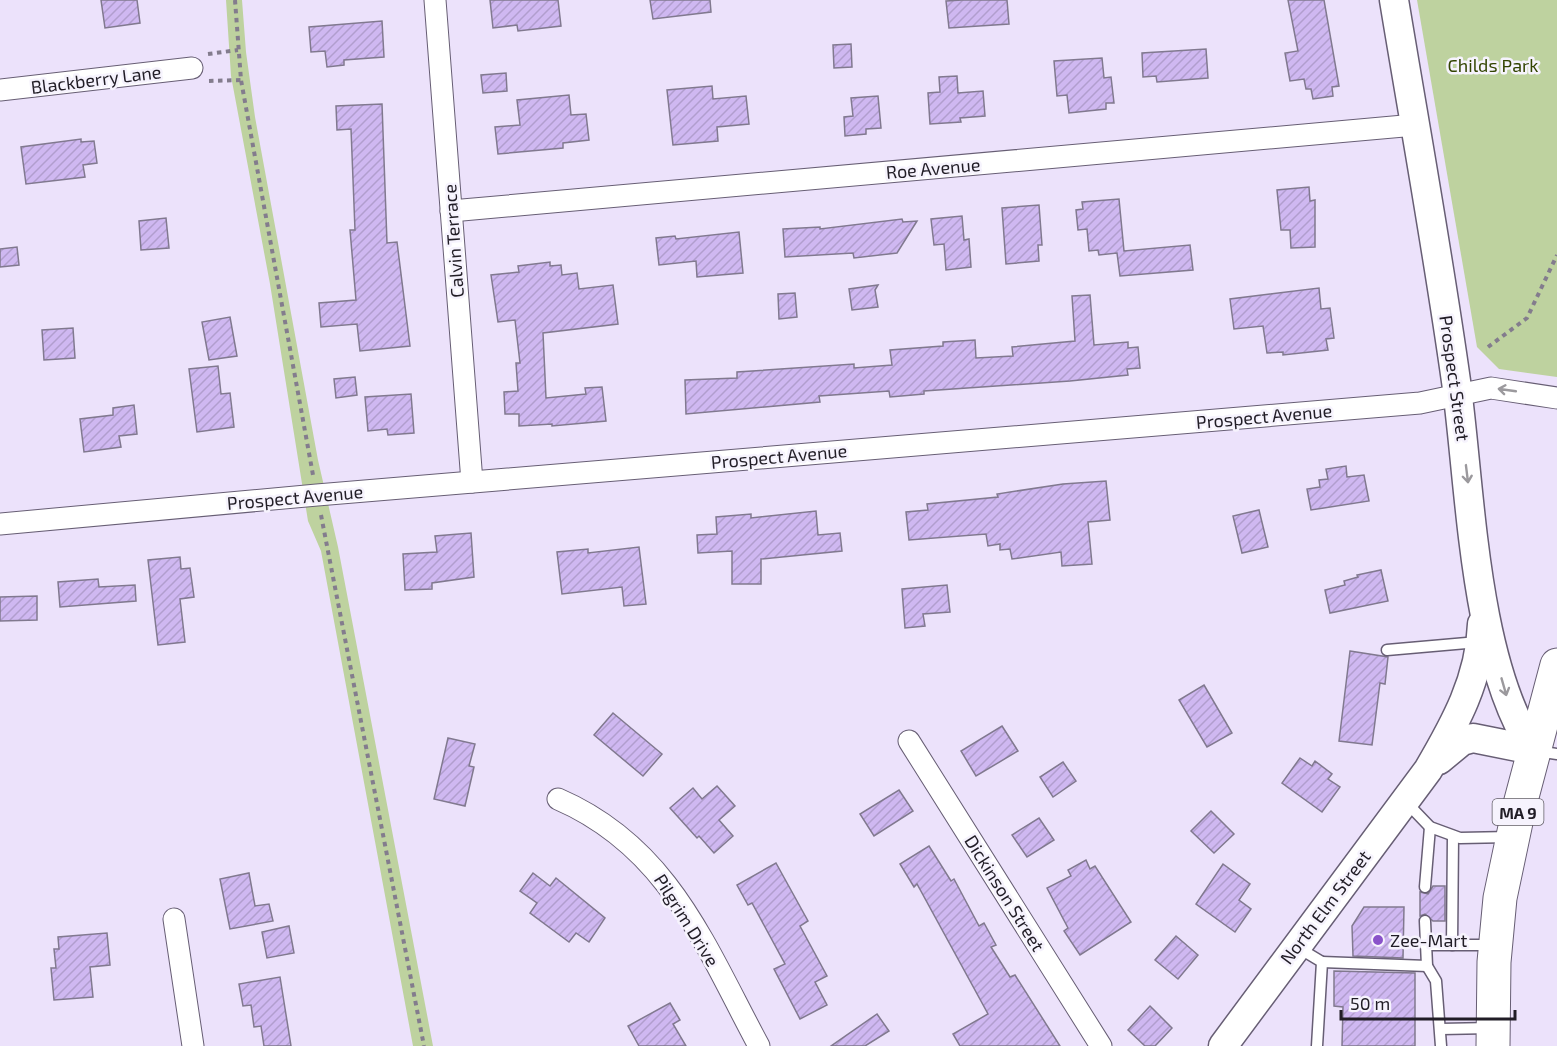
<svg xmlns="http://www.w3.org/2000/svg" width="1557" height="1046" viewBox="0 0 1557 1046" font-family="'Exo 2',sans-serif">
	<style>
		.park { fill: #bed29f }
		.building { fill: url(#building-hatch); stroke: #81798f; stroke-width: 1.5 }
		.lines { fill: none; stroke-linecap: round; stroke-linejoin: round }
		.lane-casing { stroke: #675e74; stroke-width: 13 }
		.street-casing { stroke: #675e74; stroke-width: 23 }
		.secondary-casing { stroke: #675e74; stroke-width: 31 }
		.highway-casing { stroke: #675e74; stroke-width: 35 }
		.path { stroke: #837c8d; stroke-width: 4; stroke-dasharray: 4.5 4.5; stroke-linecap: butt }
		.lane { stroke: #fff; stroke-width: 10 }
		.street { stroke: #fff; stroke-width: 21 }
		.secondary { stroke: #fff; stroke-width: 28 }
		.highway { stroke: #fff; stroke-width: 33 }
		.oneway { stroke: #9b999d }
		.poi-dot { fill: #8a53ca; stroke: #f6f3fd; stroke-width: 2 }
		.labels { text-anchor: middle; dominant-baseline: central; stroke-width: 5; stroke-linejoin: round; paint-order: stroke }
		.shield { fill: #f6f3fd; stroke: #615d66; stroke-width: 1.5 }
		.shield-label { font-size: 16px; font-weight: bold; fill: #211d26 }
		.park-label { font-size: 18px; fill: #324400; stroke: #f6f3fd }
		.street-label { font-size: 18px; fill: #211d26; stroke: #f6f3fd }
		.poi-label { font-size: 18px; fill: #211d26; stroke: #f6f3fd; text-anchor: start }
	</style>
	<defs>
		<pattern id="building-hatch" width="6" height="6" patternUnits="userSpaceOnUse" patternTransform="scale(1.5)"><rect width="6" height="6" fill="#cfb8f1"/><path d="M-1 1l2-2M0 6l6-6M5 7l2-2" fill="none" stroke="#b19ece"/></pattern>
	</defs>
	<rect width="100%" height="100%" fill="#ece2fb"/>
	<g class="park">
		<polygon points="226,0 242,0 246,52 255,117 318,460 338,547 433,1046 413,1046 321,551 308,521 270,284 231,76"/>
		<polygon points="1417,0 1557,0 1557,377 1499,369 1477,347"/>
	</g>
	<g class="building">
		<polygon points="101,0 137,0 140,23 105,28"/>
		<polygon points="490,0 558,0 561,26 518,31 517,25 493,28"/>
		<polygon points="650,0 710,0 711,12 653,19"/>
		<polygon points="962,0 1007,0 1009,24 949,28 946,1"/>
		<polygon points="1288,0 1324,0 1339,86 1332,87 1333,96 1313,99 1311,89 1306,89 1304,79 1290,81 1285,53 1298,51"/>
		<polygon points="382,21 384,57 344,60 344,65 327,67 325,51 311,52 309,27"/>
		<polygon points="851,44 852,67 834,68 833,45"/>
		<polygon points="1206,49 1208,78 1157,82 1156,76 1143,77 1142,53"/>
		<polygon points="1102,58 1104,78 1111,77 1114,103 1106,103 1106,109 1069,113 1067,95 1057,96 1054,61"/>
		<polygon points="506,73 507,91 483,93 481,75"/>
		<polygon points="957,76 958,93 983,91 985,116 960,118 961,122 930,124 928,93 940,92 939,77"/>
		<polygon points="712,86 713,99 746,96 749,124 717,127 718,141 673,145 667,90"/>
		<polygon points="569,95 571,115 586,114 589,140 563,143 563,148 498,154 495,127 520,125 517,100"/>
		<polygon points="878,96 881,128 866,129 866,134 845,136 844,117 853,116 851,98"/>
		<polygon points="382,104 387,243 397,242 410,346 360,351 357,324 321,327 319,303 356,300 350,230 355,230 351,129 337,130 336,106"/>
		<polygon points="81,139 81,142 94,141 97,163 83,165 85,177 26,184 21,147"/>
		<polygon points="1309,187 1310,201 1315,200 1315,247 1291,248 1290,230 1281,230 1277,190"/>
		<polygon points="1119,199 1124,251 1190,245 1193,270 1120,276 1117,253 1099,255 1098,250 1089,251 1087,229 1078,230 1076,210 1083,209 1082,202"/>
		<polygon points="1039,205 1042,245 1038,245 1039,261 1006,264 1002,208"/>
		<polygon points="962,216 964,240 969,239 971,267 946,270 944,244 934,245 931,219"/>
		<polygon points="166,218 169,248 141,250 139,221"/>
		<polygon points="902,219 903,222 917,221 897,253 854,258 853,253 785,257 783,229 820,227 820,229"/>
		<polygon points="739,232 743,273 697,277 696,261 659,265 656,238 675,236 676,239"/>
		<polygon points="17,247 19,265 0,267 0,249"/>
		<polygon points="550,262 550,266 561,265 562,275 577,273 579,289 613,285 618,324 543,333 546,398 586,394 585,388 602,387 606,421 552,426 552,424 519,426 519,414 505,414 504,392 518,391 516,363 520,363 515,320 498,322 491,275 519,272 518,266"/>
		<polygon points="878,285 875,290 878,307 852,310 849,289"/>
		<polygon points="1319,288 1321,309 1330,308 1334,338 1326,339 1328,350 1283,355 1283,352 1267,353 1263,326 1234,329 1230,299"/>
		<polygon points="795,293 797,317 779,319 778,294"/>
		<polygon points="1090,295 1094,345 1128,342 1128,348 1138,347 1140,368 1127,369 1128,375 1070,381 924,391 924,394 890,397 889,391 819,396 820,402 686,414 685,380 737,378 737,372 854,364 854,368 892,365 890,350 943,346 943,342 975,340 976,358 1013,356 1012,347 1075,341 1072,296"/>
		<polygon points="230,317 237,356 209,360 202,322"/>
		<polygon points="73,328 75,358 44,360 42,330"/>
		<polygon points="218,366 221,394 230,393 234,427 197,432 189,369"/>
		<polygon points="355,377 357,395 336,398 334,379"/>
		<polygon points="411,394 414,433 388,435 387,429 368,431 365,397"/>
		<polygon points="134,405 137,434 119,436 121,447 84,452 80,419 113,415 113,408"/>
		<polygon points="1346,466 1347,477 1364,475 1369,501 1311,510 1307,489 1320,487 1319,480 1328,479 1326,469"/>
		<polygon points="1106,481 1110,520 1088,522 1092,564 1062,566 1061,552 1012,559 1010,549 1000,550 1000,544 988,546 986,534 909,540 906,512 928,510 927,504 998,497 997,494 1063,484"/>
		<polygon points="1259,510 1268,547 1242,553 1233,516"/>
		<polygon points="816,511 818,535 840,533 842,551 761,559 761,584 732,584 732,551 698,553 697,535 717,534 716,517 751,514 751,518"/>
		<polygon points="471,533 474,577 432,583 432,589 405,590 403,554 437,552 435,536"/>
		<polygon points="639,547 646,604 624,606 622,587 562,594 557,552 588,549 588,553"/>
		<polygon points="180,557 181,569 190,568 194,597 180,599 185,642 158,645 148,560"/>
		<polygon points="1381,570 1388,601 1330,613 1325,590 1345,585 1344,581 1358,577 1357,575"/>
		<polygon points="98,579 99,587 135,585 136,601 60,607 58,582"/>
		<polygon points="947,585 950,612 923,614 925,626 905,628 902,589"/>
		<polygon points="37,596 37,620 0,621 0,597"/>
		<polygon points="1350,651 1388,657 1385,684 1380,683 1372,745 1339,741"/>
		<polygon points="1204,685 1232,733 1207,747 1179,700"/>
		<polygon points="613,713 662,754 643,776 594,735"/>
		<polygon points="1002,726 1018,751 976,776 961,751"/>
		<polygon points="448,738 475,744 469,766 474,767 465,806 434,799"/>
		<polygon points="1300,758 1312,766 1315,761 1332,774 1328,779 1340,787 1322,812 1282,783"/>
		<polygon points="1063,762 1076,781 1053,797 1040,777"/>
		<polygon points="717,786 735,806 719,820 733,836 714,853 699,836 697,838 670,808 693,788 702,799"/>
		<polygon points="899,790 913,811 874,836 860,814"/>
		<polygon points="1211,811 1234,834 1214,853 1191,831"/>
		<polygon points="1039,818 1054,840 1027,857 1012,835"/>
		<polygon points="929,846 951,881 954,879 979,926 984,923 996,945 991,947 1010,977 1015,975 1060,1046 960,1046 953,1034 988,1014 917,884 914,887 900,864"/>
		<polygon points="1086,860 1090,869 1095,866 1131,922 1080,955 1064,931 1068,928 1047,888 1071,876 1068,870"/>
		<polygon points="776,863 808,921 800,926 827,976 815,982 827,1005 800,1019 774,969 785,964 752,903 748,905 737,885"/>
		<polygon points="1223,864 1250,884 1239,900 1251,909 1235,932 1196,904"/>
		<polygon points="249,873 255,906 269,904 273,921 230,929 220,879"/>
		<polygon points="533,873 550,886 556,878 605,918 589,942 576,933 569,942 530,913 537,903 520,891"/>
		<polygon points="1433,886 1445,886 1445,921 1433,921 1425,914 1420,916 1420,892 1428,894"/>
		<polygon points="1364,907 1404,907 1403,958 1353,956 1352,926"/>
		<polygon points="289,926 294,953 267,958 262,932"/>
		<polygon points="107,933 110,965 90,967 93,997 54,1000 51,968 56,968 54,949 59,949 58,937"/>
		<polygon points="1176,936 1198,955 1178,979 1155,960"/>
		<polygon points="1334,971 1415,973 1415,1046 1342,1046 1343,1007 1334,1006"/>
		<polygon points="280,977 291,1046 264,1046 261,1026 254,1027 251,1005 243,1006 239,984"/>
		<polygon points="670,1003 680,1020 673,1024 686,1046 639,1046 628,1026"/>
		<polygon points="1150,1006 1172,1028 1155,1046 1145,1046 1128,1030"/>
		<polygon points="877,1014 889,1031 865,1046 831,1046"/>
	</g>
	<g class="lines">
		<defs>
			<g id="lane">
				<polyline points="1387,650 1478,642"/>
				<polyline points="1537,751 1557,754"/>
				<polyline points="1406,802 1430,827 1460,838 1510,837"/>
				<polyline points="1425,887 1430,827"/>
				<polyline points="1425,921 1427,966 1436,981 1441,1046"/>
				<polyline points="1425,945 1491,945"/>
				<polyline points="1452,945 1453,836"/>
				<polyline points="1297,947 1322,962 1317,1046"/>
				<polyline points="1322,962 1427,966"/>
				<polyline points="1441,1029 1491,1028"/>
			</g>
			<g id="street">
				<polyline points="435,0 472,482"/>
				<polyline points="0,90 192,68"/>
				<polyline points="451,211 1415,125"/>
				<polyline points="0,524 317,495 1420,403 1491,388 1557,398"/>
				<polyline points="909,741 1101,1046"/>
				<path d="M 558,799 C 669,847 705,946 759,1046"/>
				<polyline points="174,919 193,1046"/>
			</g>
			<g id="secondary">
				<path d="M 1394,0 C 1415,127 1438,253 1456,381 C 1471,490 1473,658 1533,750"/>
				<polyline points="1439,760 1462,741 1473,738 1533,750"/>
				<path d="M 1223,1046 L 1428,770 C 1455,724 1480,679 1482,624"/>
			</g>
			<polyline id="highway" points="1493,1046 1494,962 1500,898 1519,808 1557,665"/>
		</defs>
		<use href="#lane" class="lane-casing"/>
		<use href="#street" class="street-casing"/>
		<use href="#secondary" class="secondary-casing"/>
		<use href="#highway" class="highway-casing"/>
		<g class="path">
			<polyline points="235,0 241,80 313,475"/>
			<polyline points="208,54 238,50"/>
			<polyline points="209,81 241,80"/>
			<polyline points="1488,347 1527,318 1557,255"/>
			<polyline points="321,515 424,1046"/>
		</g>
		<use href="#lane" class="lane"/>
		<use href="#street" class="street"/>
		<use href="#secondary" class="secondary"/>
		<use href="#highway" class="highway"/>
	</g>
	<defs><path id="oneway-shaft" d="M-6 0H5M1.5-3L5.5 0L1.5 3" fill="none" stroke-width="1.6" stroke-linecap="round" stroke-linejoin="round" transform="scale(1.5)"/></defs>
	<g class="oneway">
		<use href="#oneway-shaft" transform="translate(1507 390) rotate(-172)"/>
		<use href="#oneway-shaft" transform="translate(1467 474) rotate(83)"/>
		<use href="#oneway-shaft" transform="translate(1504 687) rotate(74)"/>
	</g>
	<circle class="poi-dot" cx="1378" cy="940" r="6"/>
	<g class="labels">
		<rect class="shield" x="1492.5" y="799" width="51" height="26" rx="4.5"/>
		<g class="shield-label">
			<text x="1518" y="812">MA 9</text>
		</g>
		<g class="park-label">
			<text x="1493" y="65">Childs Park</text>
		</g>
		<g class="street-label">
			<text transform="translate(96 79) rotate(-7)">Blackberry Lane</text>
			<text transform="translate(933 168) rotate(-5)">Roe Avenue</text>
			<text transform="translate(453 241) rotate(-94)">Calvin Terrace</text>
			<text transform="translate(1455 378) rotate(82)">Prospect Street</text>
			<text transform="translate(1264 416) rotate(-5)">Prospect Avenue</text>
			<text transform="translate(779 456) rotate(-5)">Prospect Avenue</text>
			<text transform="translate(295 497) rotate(-5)">Prospect Avenue</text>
			<text transform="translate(1005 893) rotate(58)">Dickinson Street</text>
			<text transform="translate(1325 907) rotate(-53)">North Elm Street</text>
			<text transform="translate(687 920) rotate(58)">Pilgrim Drive</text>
		</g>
		<g class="poi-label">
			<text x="1390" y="940">Zee-Mart</text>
		</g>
	</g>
	<path d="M1341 1010v9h174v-9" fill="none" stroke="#211d26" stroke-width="3"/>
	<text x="1350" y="1010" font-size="18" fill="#211d26" stroke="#f6f3fd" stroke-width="4.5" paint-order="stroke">50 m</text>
</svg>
